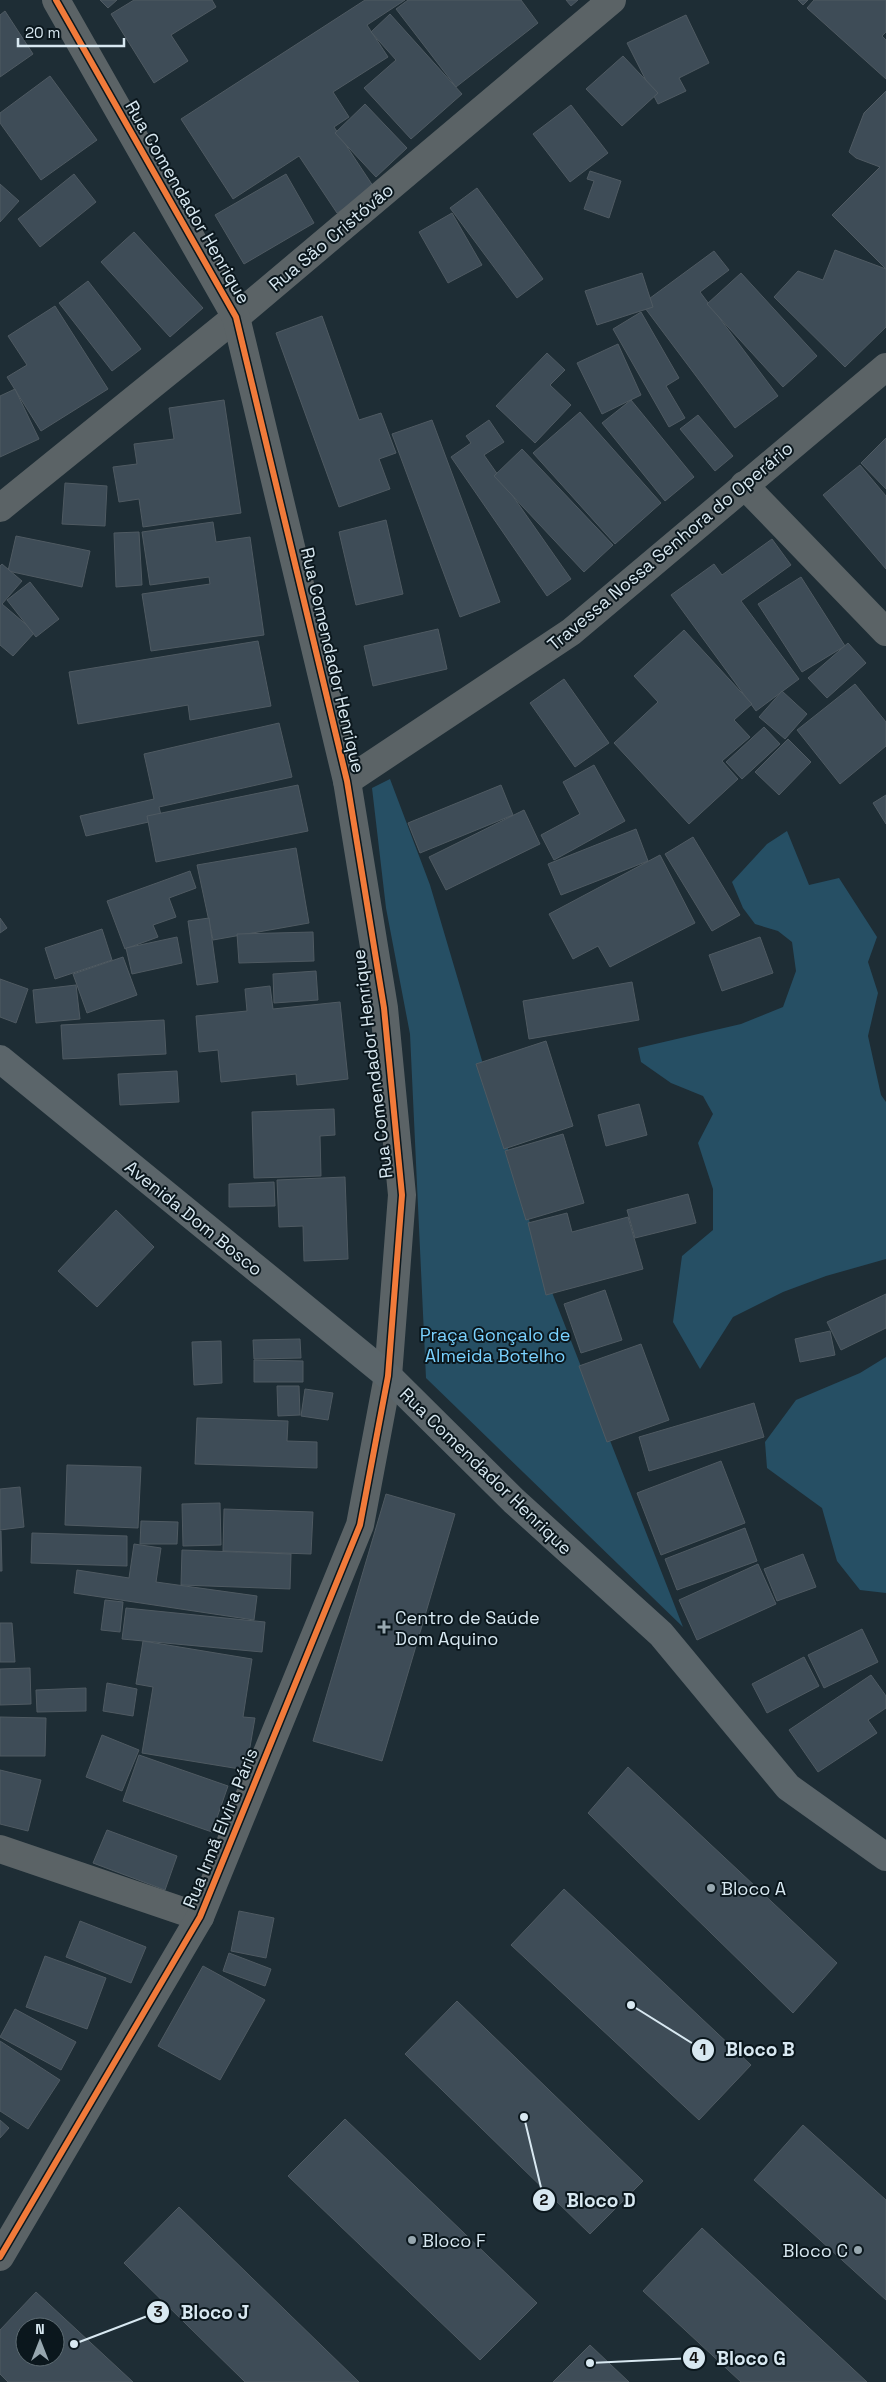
<svg xmlns="http://www.w3.org/2000/svg" width="886" height="2382" viewBox="0 0 886 2382" font-family="'Space Grotesk',sans-serif">
	<style>
		.green { fill: #264f64 }
		.building { fill: #3e4c57; stroke: #4f5a62; fill-rule: evenodd }
		.lines { fill: none; stroke-linecap: round; stroke-linejoin: round }
		.street { stroke: #5b6366; stroke-width: 28 }
		.secondary { stroke: #5b656a; stroke-width: 28 }
		.cycleway-casing { stroke: #0b171d; stroke-width: 9 }
		.cycleway { stroke: #f17a3a; stroke-width: 6 }
		.poi-dot { fill: #97a7af; stroke: #0b171d; stroke-width: 2 }
		.labels { text-anchor: middle; dominant-baseline: central; stroke-width: 4; stroke-linejoin: round; paint-order: stroke }
		.street-label { font-size: 18px; fill: #d8e8f1; stroke: #0b171d }
		.park-label { font-size: 18px; fill: #7ad2ff; stroke: #0b171d }
		.poi-label { font-size: 18px; fill: #d8e8f1; stroke: #0b171d; text-anchor: start }
		.leader { fill: none; stroke: #d8e8f1; stroke-width: 2 }
		.callout-dot { fill: #d8e8f1; stroke: #0b171d; stroke-width: 2 }
		.mark-label { font-size: 15px; text-anchor: middle; font-weight: bold; fill: #111 }
		.callout-label { font-size: 19px; text-anchor: middle; font-weight: bold; fill: #d8e8f1; stroke: #0b171d; stroke-width: 4; stroke-linejoin: round; paint-order: stroke }
	</style>
	<rect width="100%" height="100%" fill="#1e2d35"/>
	<g class="green">
		<polygon points="390,779 430,885 546,1277 683,1627 426,1378 410,1034 386,908 372,788"/>
		<polygon points="787,831 809,885 839,878 877,937 868,962 878,993 868,1036 881,1095 886,1102 886,1259 826,1276 783,1292 733,1317 700,1369 673,1322 682,1256 713,1230 713,1189 698,1143 713,1114 703,1096 671,1083 641,1062 638,1048 741,1024 783,1007 796,971 792,942 778,931 755,924 743,908 732,882 767,844"/>
		<polygon points="886,1357 886,1593 860,1590 837,1561 822,1508 767,1468 765,1442 796,1400 860,1373"/>
	</g>
	<g class="building">
		<polygon points="100,0 117,0 108,8"/>
		<polygon points="134,0 212,0 216,7 171,35 188,61 154,83 111,14"/>
		<polygon points="365,0 405,0 367,25 388,57 333,92 349,117 334,127 375,189 337,213 299,156 233,199 181,119"/>
		<polygon points="408,0 521,0 538,23 456,87 396,9"/>
		<polygon points="566,0 578,0 571,6"/>
		<polygon points="798,0 808,0 803,5"/>
		<polygon points="814,0 886,0 886,32 882,36 886,40 886,79 807,8"/>
		<polygon points="5,11 33,54 0,77 0,15"/>
		<polygon points="390,14 462,94 411,139 364,88 396,60 371,32"/>
		<polygon points="686,15 709,63 679,78 686,91 658,104 627,43"/>
		<polygon points="623,56 658,93 622,126 586,89"/>
		<polygon points="50,76 97,140 41,180 0,123 0,113"/>
		<polygon points="886,91 886,327 845,367 774,297 798,271 823,280 835,250 886,269 832,215 880,167 856,158 849,152 864,113"/>
		<polygon points="365,104 407,148 376,177 335,133"/>
		<polygon points="571,105 608,153 570,182 533,134"/>
		<polygon points="590,171 621,181 609,218 584,209 594,181 587,179"/>
		<polygon points="74,174 96,202 40,247 18,219"/>
		<polygon points="286,174 314,223 244,264 215,215"/>
		<polygon points="0,184 19,201 0,222"/>
		<polygon points="477,188 543,279 517,298 450,208"/>
		<polygon points="452,213 482,265 448,283 419,232"/>
		<polygon points="134,232 203,308 170,337 101,262"/>
		<polygon points="714,251 729,270 700,292 778,396 735,428 642,304"/>
		<polygon points="642,273 653,307 597,325 585,291"/>
		<polygon points="741,273 817,356 783,387 707,304"/>
		<polygon points="88,281 141,349 112,371 59,303"/>
		<polygon points="55,306 108,389 41,431 7,377 27,365 8,336"/>
		<polygon points="641,312 679,378 666,386 685,418 669,427 613,329"/>
		<polygon points="322,316 359,420 381,413 396,453 379,459 390,489 339,507 276,333"/>
		<polygon points="618,344 641,395 602,414 577,363"/>
		<polygon points="547,353 565,370 550,385 571,405 535,443 496,406"/>
		<polygon points="15,389 39,439 0,457 0,396"/>
		<polygon points="224,400 241,513 143,527 139,499 119,502 113,467 137,464 134,444 174,439 169,408"/>
		<polygon points="631,400 694,477 665,501 602,423"/>
		<polygon points="580,412 661,503 615,544 533,453"/>
		<polygon points="698,415 733,456 715,471 680,429"/>
		<polygon points="432,420 500,602 460,617 392,434"/>
		<polygon points="489,420 504,442 484,455 571,579 547,596 451,457 471,443 466,436"/>
		<polygon points="886,438 886,489 861,463"/>
		<polygon points="522,449 613,545 584,572 494,476"/>
		<polygon points="860,465 886,496 886,569 823,495"/>
		<polygon points="65,483 107,486 105,526 62,524"/>
		<polygon points="386,520 403,594 356,605 339,532"/>
		<polygon points="213,522 216,542 250,537 264,635 151,651 142,594 210,584 209,577 150,585 142,532"/>
		<polygon points="139,532 142,585 116,587 114,533"/>
		<polygon points="16,536 90,551 82,587 8,571"/>
		<polygon points="772,539 791,565 741,601 799,679 756,711 671,595 714,564 722,575"/>
		<polygon points="2,564 22,581 2,604 35,632 13,656 0,645 0,566"/>
		<polygon points="801,577 845,646 802,672 758,604"/>
		<polygon points="30,582 59,619 36,637 7,600"/>
		<polygon points="438,629 447,669 373,686 364,646"/>
		<polygon points="684,630 752,704 734,720 750,737 722,761 738,779 689,824 614,743 658,702 634,676"/>
		<polygon points="258,641 271,706 190,720 188,705 78,724 69,672"/>
		<polygon points="848,643 866,663 827,698 808,678"/>
		<polygon points="564,679 609,743 575,767 530,703"/>
		<polygon points="855,684 886,722 886,746 840,784 797,730"/>
		<polygon points="782,691 807,714 785,739 759,717"/>
		<polygon points="279,723 292,777 159,807 162,819 86,836 80,816 154,799 144,754"/>
		<polygon points="764,727 780,744 742,779 726,762"/>
		<polygon points="788,739 811,762 779,795 755,772"/>
		<polygon points="594,765 625,821 554,860 541,835 580,814 563,782"/>
		<polygon points="298,785 308,831 156,862 147,816"/>
		<polygon points="501,785 513,815 420,853 408,823"/>
		<polygon points="886,795 886,824 873,803"/>
		<polygon points="524,810 540,844 446,890 429,857"/>
		<polygon points="636,829 648,861 561,895 548,864"/>
		<polygon points="693,837 740,915 712,931 665,854"/>
		<polygon points="296,848 309,923 213,940 197,865"/>
		<polygon points="660,855 695,923 610,967 598,946 573,959 549,914"/>
		<polygon points="190,871 196,888 169,898 176,917 153,925 158,937 125,949 107,901"/>
		<polygon points="0,918 7,928 0,933"/>
		<polygon points="209,918 218,982 197,985 188,921"/>
		<polygon points="102,929 112,960 55,979 45,948"/>
		<polygon points="313,932 314,961 239,963 237,934"/>
		<polygon points="177,937 182,963 132,974 126,948"/>
		<polygon points="760,937 773,973 722,991 709,955"/>
		<polygon points="123,957 137,995 87,1013 73,974"/>
		<polygon points="316,971 318,1000 274,1003 273,974"/>
		<polygon points="0,979 28,989 16,1023 0,1017"/>
		<polygon points="632,982 639,1020 529,1039 523,1001"/>
		<polygon points="76,985 80,1019 36,1023 33,990"/>
		<polygon points="270,986 273,1009 340,1002 348,1079 297,1085 296,1074 221,1082 218,1050 199,1052 196,1016 247,1011 245,989"/>
		<polygon points="164,1020 166,1054 63,1059 61,1025"/>
		<polygon points="546,1041 573,1126 504,1149 476,1064"/>
		<polygon points="177,1071 179,1102 120,1105 118,1074"/>
		<polygon points="639,1104 647,1135 606,1146 598,1115"/>
		<polygon points="334,1109 335,1135 320,1136 321,1176 254,1178 252,1112"/>
		<polygon points="563,1134 584,1203 526,1220 505,1151"/>
		<polygon points="345,1177 348,1259 304,1261 303,1226 279,1227 277,1180"/>
		<polygon points="274,1182 275,1206 229,1207 229,1184"/>
		<polygon points="688,1194 696,1223 635,1238 627,1210"/>
		<polygon points="116,1210 154,1247 97,1307 58,1271"/>
		<polygon points="567,1213 572,1232 628,1217 643,1269 546,1295 528,1223"/>
		<polygon points="605,1290 622,1340 581,1353 564,1304"/>
		<polygon points="886,1294 886,1328 841,1350 827,1322"/>
		<polygon points="830,1331 835,1355 800,1362 795,1339"/>
		<polygon points="300,1339 301,1358 254,1359 253,1340"/>
		<polygon points="221,1341 222,1383 194,1385 192,1342"/>
		<polygon points="641,1344 669,1420 607,1442 579,1366"/>
		<polygon points="254,1360 303,1361 303,1382 254,1382"/>
		<polygon points="277,1386 299,1386 300,1415 278,1416"/>
		<polygon points="305,1389 333,1393 328,1420 301,1416"/>
		<polygon points="754,1403 764,1437 649,1471 639,1437"/>
		<polygon points="197,1418 288,1421 287,1441 317,1442 317,1468 195,1464"/>
		<polygon points="721,1461 745,1523 661,1555 637,1493"/>
		<polygon points="67,1465 141,1467 138,1528 65,1525"/>
		<polygon points="20,1487 24,1527 0,1530 0,1489"/>
		<polygon points="386,1494 455,1514 382,1761 313,1741"/>
		<polygon points="220,1503 221,1545 183,1546 182,1504"/>
		<polygon points="224,1509 313,1512 311,1554 223,1551"/>
		<polygon points="141,1521 178,1522 177,1544 140,1544"/>
		<polygon points="745,1528 757,1561 677,1590 665,1559"/>
		<polygon points="0,1531 1,1531 2,1571 0,1571"/>
		<polygon points="32,1533 127,1536 127,1566 31,1563"/>
		<polygon points="134,1544 161,1548 156,1582 257,1596 254,1620 74,1593 77,1570 129,1578"/>
		<polygon points="182,1550 291,1554 290,1589 181,1585"/>
		<polygon points="803,1554 816,1587 777,1601 764,1569"/>
		<polygon points="758,1564 776,1604 697,1640 679,1600"/>
		<polygon points="105,1600 123,1602 120,1632 101,1630"/>
		<polygon points="126,1608 265,1622 262,1652 122,1639"/>
		<polygon points="0,1623 12,1623 15,1662 0,1662"/>
		<polygon points="862,1629 878,1662 824,1688 808,1655"/>
		<polygon points="143,1641 252,1659 243,1717 255,1718 246,1770 142,1753 153,1687 136,1684"/>
		<polygon points="804,1657 819,1686 767,1713 752,1684"/>
		<polygon points="30,1668 31,1704 0,1705 0,1669"/>
		<polygon points="871,1675 886,1696 886,1708 868,1720 877,1733 818,1772 789,1730"/>
		<polygon points="107,1683 137,1689 133,1716 103,1711"/>
		<polygon points="86,1688 86,1711 37,1712 36,1690"/>
		<polygon points="0,1717 46,1718 45,1756 0,1756"/>
		<polygon points="102,1735 139,1750 122,1791 86,1777"/>
		<polygon points="139,1755 228,1786 212,1832 123,1801"/>
		<polygon points="628,1767 837,1963 793,2013 588,1813"/>
		<polygon points="0,1770 41,1780 28,1831 0,1824"/>
		<polygon points="107,1830 177,1856 165,1890 93,1863"/>
		<polygon points="564,1889 751,2065 699,2120 511,1945"/>
		<polygon points="239,1911 274,1918 266,1958 231,1951"/>
		<polygon points="80,1921 146,1947 131,1983 66,1957"/>
		<polygon points="229,1953 271,1969 265,1986 223,1971"/>
		<polygon points="45,1956 106,1978 87,2029 26,2007"/>
		<polygon points="203,1966 265,2000 220,2080 158,2046"/>
		<polygon points="457,2001 643,2181 590,2234 405,2054"/>
		<polygon points="15,2009 76,2042 61,2070 0,2037"/>
		<polygon points="0,2041 60,2080 28,2129 0,2111"/>
		<polygon points="345,2119 537,2303 480,2360 288,2176"/>
		<polygon points="0,2120 9,2128 0,2138"/>
		<polygon points="803,2125 886,2200 886,2300 754,2180"/>
		<polygon points="179,2207 359,2382 245,2382 124,2263"/>
		<polygon points="702,2228 867,2382 741,2382 643,2291"/>
		<path d="M 36,2292 L 133,2382 L 8,2382 L 0,2374 L 0,2330 ZM 25,2327 L 55,2327 L 55,2357 L 25,2357 Z"/>
		<polygon points="590,2345 629,2382 553,2382"/>
	</g>
	<g class="lines">
		<g class="street">
			<polyline points="744,485 886,632"/>
			<polyline points="0,508 236,317 612,0"/>
			<polyline points="347,781 571,632 886,367"/>
			<polyline points="0,1849 200,1917"/>
			<polyline points="0,2257 200,1917 360,1525 388,1376 402,1195 384,1008 347,781 236,317 56,0"/>
		</g>
		<polyline class="secondary" points="0,1059 388,1376 514,1501 661,1634 788,1787 886,1857"/>
		<defs>
			<polyline id="cycleway" points="0,2257 200,1917 360,1525 388,1376 402,1195 384,1008 347,781 236,317 56,0"/>
		</defs>
		<use href="#cycleway" class="cycleway-casing"/>
		<use href="#cycleway" class="cycleway"/>
	</g>
	<g class="poi-dot">
		<path d="M381.5 1619.5h5v5h5v5h-5v5h-5v-5h-5v-5h5z"/>
		<circle cx="711" cy="1888" r="5"/>
		<circle cx="412" cy="2240" r="5"/>
		<circle cx="858" cy="2250" r="5"/>
	</g>
	<g class="labels">
		<g class="street-label">
			<text transform="translate(188 202) rotate(60)">Rua Comendador Henrique</text>
			<text transform="translate(331 237) rotate(-40)">Rua São Cristóvão</text>
			<text transform="translate(670 546) rotate(-40)">Travessa Nossa Senhora do Operário</text>
			<text transform="translate(333 660) rotate(77)">Rua Comendador Henrique</text>
			<text transform="translate(372 1064) rotate(-97)">Rua Comendador Henrique</text>
			<text transform="translate(194 1218) rotate(39)">Avenida Dom Bosco</text>
			<text transform="translate(486 1471) rotate(44)">Rua Comendador Henrique</text>
			<text transform="translate(220 1828) rotate(-68)">Rua Irmã Elvira Páris</text>
		</g>
		<g class="park-label">
			<text x="495" y="1334">Praça Gonçalo de<tspan x="495" dy="21">Almeida Botelho</tspan></text>
		</g>
		<g class="poi-label">
			<text x="395" y="1617">Centro de Saúde<tspan x="395" dy="21">Dom Aquino</tspan></text>
			<text x="721" y="1888">Bloco A</text>
			<text x="422" y="2240">Bloco F</text>
			<text x="848" y="2250" text-anchor="end">Bloco C</text>
		</g>
	</g>
	<path class="leader" d="M631 2005L703 2050M524 2117L544 2200M74 2344L158 2312M590 2363L694 2358"/>
	<g class="callout-dot">
		<circle cx="631" cy="2005" r="5"/>
		<circle cx="524" cy="2117" r="5"/>
		<circle cx="74" cy="2344" r="5"/>
		<circle cx="590" cy="2363" r="5"/>
		<circle cx="703" cy="2050" r="12"/>
		<circle cx="544" cy="2200" r="12"/>
		<circle cx="158" cy="2312" r="12"/>
		<circle cx="694" cy="2358" r="12"/>
	</g>
	<g class="mark-label">
		<text x="703" y="2055">1</text>
		<text x="544" y="2205">2</text>
		<text x="158" y="2317">3</text>
		<text x="694" y="2363">4</text>
	</g>
	<g class="callout-label">
		<text x="760" y="2056">Bloco B</text>
		<text x="601" y="2207">Bloco D</text>
		<text x="215" y="2319">Bloco J</text>
		<text x="751" y="2365">Bloco G</text>
	</g>
	<g transform="translate(40 2342)"><circle r="24" fill="#0b171d" stroke="#5d6b72"/>
	<path d="M0-4L9 19L0 12L-9 19Z" fill="#97a7af"/>
	<text y="-8" font-size="14" font-weight="bold" text-anchor="middle" fill="#d8e8f1">N</text>
	</g>
	<path d="M18 38v8h106v-8" fill="none" stroke="#d8e8f1" stroke-width="2.5"/>
	<text x="25" y="38" font-size="15" fill="#d8e8f1" stroke="#0b171d" stroke-width="4" paint-order="stroke">20 m</text>
</svg>
